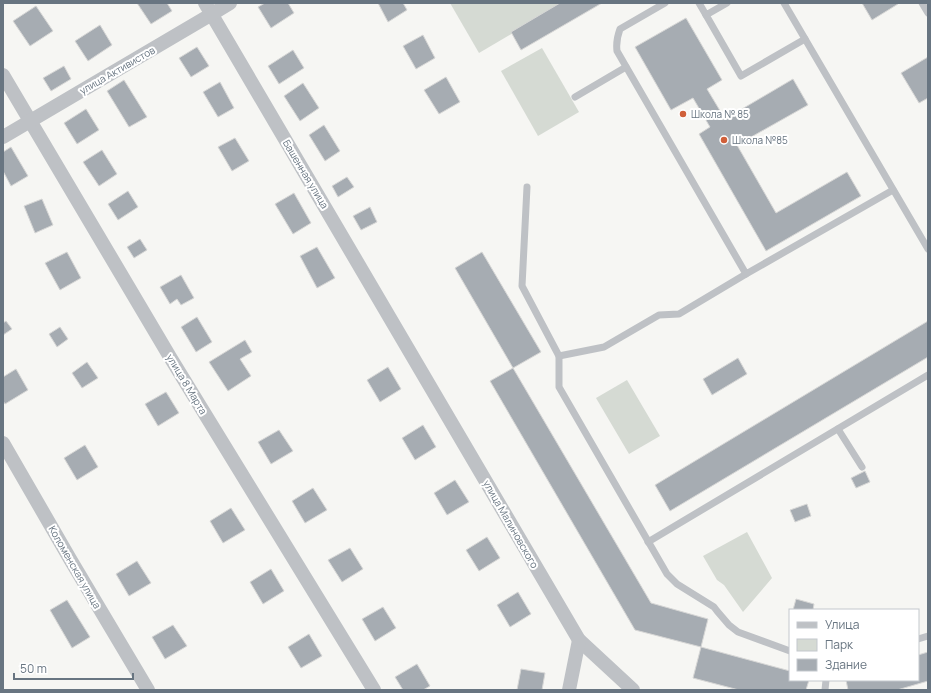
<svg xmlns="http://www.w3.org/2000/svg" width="931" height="693" viewBox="0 0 931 693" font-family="Manrope,sans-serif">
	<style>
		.green { fill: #d5dad3 }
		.building { fill: #a6acb2; stroke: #d7d7d6 }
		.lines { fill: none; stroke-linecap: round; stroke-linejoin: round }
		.service { stroke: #bec1c5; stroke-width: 7 }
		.minor { stroke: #bec1c5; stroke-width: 14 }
		.poi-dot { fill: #d05f39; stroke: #fff; stroke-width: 1.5 }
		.labels { text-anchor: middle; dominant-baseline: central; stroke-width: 4; stroke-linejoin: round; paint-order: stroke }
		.street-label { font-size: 10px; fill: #687581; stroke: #fff }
		.poi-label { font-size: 10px; fill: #687581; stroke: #fff; text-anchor: start }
	</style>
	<rect width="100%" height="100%" fill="#f6f6f3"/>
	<g class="green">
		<polygon points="450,3 564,3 479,53"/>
		<polygon points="542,48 579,112 538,136 501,71"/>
		<polygon points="627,380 660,436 629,454 596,398"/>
		<polygon points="747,532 772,578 743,612 724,585 717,580 703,556"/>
	</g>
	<g class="building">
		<polygon points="137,3 167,3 172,11 151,24"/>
		<polygon points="265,3 288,3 294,13 271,28 258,7"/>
		<polygon points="378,3 403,3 407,10 388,22"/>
		<polygon points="560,3 602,3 521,50 511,32"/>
		<polygon points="862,3 897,3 898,4 872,20"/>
		<polygon points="36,6 53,31 30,46 13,21"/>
		<polygon points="686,18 722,80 707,89 725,119 793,79 808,105 737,145 776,213 847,172 861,196 766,251 699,134 710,127 693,98 671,110 635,47"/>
		<polygon points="100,25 112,45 88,61 75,41"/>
		<polygon points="423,35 435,58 416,69 403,46"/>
		<polygon points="197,47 209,66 191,77 179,58"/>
		<polygon points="293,50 304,68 279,84 268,66"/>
		<polygon points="928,57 928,98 919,103 901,73"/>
		<polygon points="64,66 71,79 51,91 43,78"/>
		<polygon points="446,77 460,102 439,114 424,90"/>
		<polygon points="124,80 147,117 129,127 107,91"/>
		<polygon points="220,82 234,108 218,117 203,92"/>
		<polygon points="303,83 319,108 300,121 284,96"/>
		<polygon points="86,109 99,130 77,144 64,123"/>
		<polygon points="324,125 340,151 325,161 309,135"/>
		<polygon points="235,138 249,161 232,171 218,147"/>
		<polygon points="11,147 28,176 11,186 3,171 3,152"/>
		<polygon points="102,150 117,174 99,186 83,162"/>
		<polygon points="347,177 354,187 338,197 332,186"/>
		<polygon points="128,191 138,207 118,220 108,204"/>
		<polygon points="294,193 311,223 293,234 275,204"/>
		<polygon points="42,199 53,225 35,233 24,206"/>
		<polygon points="370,207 377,222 361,230 353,216"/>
		<polygon points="140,239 147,250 134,258 127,247"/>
		<polygon points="317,247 335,278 317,288 300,256"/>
		<polygon points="67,252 81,278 60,290 45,263"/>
		<polygon points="482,252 541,352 513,368 455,268"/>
		<polygon points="181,275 194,298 181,305 177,299 170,304 160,287"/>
		<polygon points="197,317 212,342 196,352 181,327"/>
		<polygon points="6,321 12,329 3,335 3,323"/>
		<polygon points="928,321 928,357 670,511 655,485"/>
		<polygon points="60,327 68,339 57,347 49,334"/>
		<polygon points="245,340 252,352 240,359 251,376 228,391 209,362"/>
		<polygon points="738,358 747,374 712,395 703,379"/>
		<polygon points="87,362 98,378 82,388 72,373"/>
		<polygon points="388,367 401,389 380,402 367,380"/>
		<polygon points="513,368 651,603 708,619 701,647 635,630 490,381"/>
		<polygon points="16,369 28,390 5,404 3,401 3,377"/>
		<polygon points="166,392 179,413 158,426 145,404"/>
		<polygon points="423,425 436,447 415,460 402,438"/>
		<polygon points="279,430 293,451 271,464 258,442"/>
		<polygon points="85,445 98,467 77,480 64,458"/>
		<polygon points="865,471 870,482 856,488 851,478"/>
		<polygon points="455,480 469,502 447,515 434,493"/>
		<polygon points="313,488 327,510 305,523 292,501"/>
		<polygon points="807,504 811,516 795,522 790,510"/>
		<polygon points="231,508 245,530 223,543 210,521"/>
		<polygon points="487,537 500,558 479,571 466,550"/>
		<polygon points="350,548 363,569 342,582 328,560"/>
		<polygon points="137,561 151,583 129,596 116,574"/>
		<polygon points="271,569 284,591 263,604 250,582"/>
		<polygon points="518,592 531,614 510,627 497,605"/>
		<polygon points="796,599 814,604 813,610 793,610"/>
		<polygon points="67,600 90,637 72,648 50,610"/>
		<polygon points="383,607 396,628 375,641 362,619"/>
		<polygon points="173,625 187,646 165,659 152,637"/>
		<polygon points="309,634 322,656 301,668 288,647"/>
		<polygon points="701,647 790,671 790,680 809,680 806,690 739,690 693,678"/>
		<polygon points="928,652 928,681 897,690 848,690 846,680 918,680 918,655"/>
		<polygon points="417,664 430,686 423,690 403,690 395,677"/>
		<polygon points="521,669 545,673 542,690 517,690"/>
	</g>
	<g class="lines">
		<g class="service">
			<path d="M 665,3 L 620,29 C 617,37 616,43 617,51 L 746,274 L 893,190"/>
			<polyline points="699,3 706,15 727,3"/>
			<polyline points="784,3 928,249"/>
			<polyline points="922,3 928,13"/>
			<polyline points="706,15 741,76 805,39"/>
			<polyline points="575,97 626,67"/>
			<polyline points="527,187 522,286 559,356 559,387 667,574 677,584 714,607 717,611 729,625 738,632 790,651"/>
			<polyline points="559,356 604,347 659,315 679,314 746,274"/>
			<polyline points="838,429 862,467"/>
			<polyline points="648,542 928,375"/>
			<polyline points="918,639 928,636"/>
			<polyline points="825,690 826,680"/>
		</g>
		<g class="minor">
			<polyline points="205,3 579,640 633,690"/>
			<polyline points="3,75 170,357 374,690"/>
			<polyline points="3,137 212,14 230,3"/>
			<polyline points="3,443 70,559 148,690"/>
			<polyline points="569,690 579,640"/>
		</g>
	</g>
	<g class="poi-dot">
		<circle cx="683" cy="114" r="4"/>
		<circle cx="724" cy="140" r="4"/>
	</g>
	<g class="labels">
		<g class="street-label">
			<text transform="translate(117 70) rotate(-30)">улица Активистов</text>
			<text transform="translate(306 174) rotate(59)">Башенная улица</text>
			<text transform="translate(187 384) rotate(59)">улица 8 Марта</text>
			<text transform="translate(511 524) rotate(60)">улица Малиновского</text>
			<text transform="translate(75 567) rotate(60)">Коломенская улица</text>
		</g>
		<g class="poi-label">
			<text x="691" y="114">Школа № 85</text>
			<text x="732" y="140">Школа №85</text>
		</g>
	</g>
	<rect width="931" height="693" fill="none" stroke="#687581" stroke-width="8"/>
	<rect x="789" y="609" width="130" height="72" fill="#ffffff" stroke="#c3c8cd"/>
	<rect x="797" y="622" width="20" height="6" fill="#bec1c5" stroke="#c3c8cd"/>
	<text x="825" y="629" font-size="12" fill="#687581">Улица</text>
	<rect x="797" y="639" width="20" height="12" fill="#d5dad3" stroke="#c3c8cd"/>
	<text x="825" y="649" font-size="12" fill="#687581">Парк</text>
	<rect x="797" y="659" width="20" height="12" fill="#a6acb2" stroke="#c3c8cd"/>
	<text x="825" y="669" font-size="12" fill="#687581">Здание</text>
	<path d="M14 673v6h119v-6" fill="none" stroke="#687581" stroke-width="2"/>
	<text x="20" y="673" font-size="12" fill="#687581" stroke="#ffffff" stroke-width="3" paint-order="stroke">50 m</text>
</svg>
